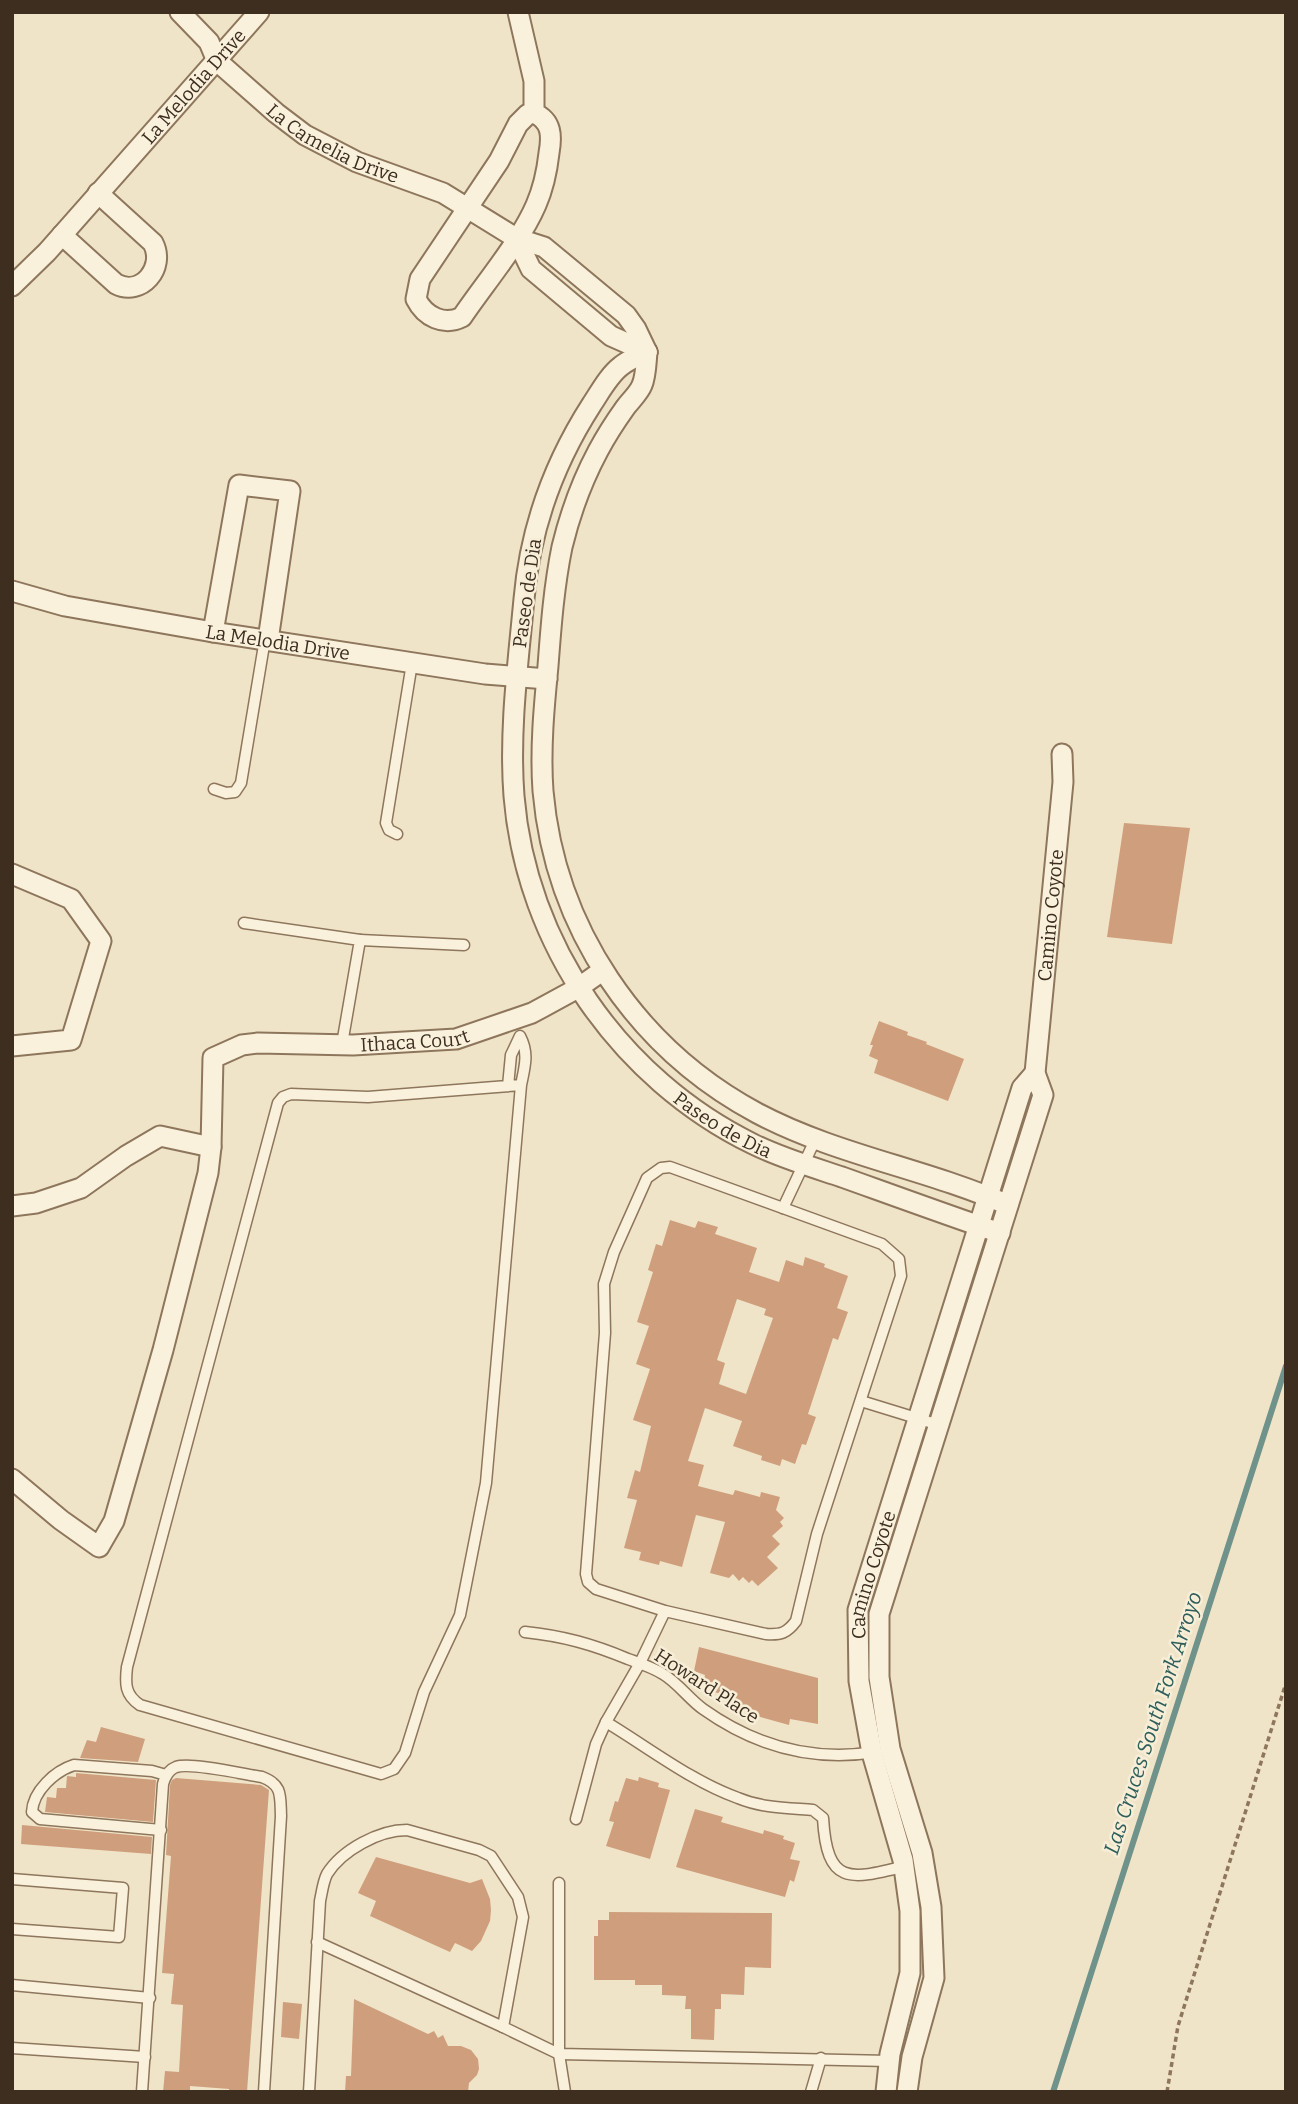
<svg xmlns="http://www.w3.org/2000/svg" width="1298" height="2104" viewBox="0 0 1298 2104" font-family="Bitter,serif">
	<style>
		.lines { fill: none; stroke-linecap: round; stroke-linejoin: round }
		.stream { stroke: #6f938a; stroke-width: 6 }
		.building { fill: #cf9f7d; fill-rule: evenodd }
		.lane-casing { stroke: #8d765c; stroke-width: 13 }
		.street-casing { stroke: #8d765c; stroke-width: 23 }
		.path { stroke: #8d765c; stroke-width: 3.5; stroke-dasharray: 5 3.5; stroke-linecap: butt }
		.lane { stroke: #faf1dc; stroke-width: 10 }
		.street { stroke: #faf1dc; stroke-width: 19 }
		.labels { text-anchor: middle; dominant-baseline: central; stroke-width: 5; stroke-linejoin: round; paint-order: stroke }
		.street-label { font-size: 19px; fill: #3d2e20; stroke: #f7eed8 }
		.water-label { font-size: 21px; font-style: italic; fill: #2f5d5a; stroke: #f7eed8 }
	</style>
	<rect width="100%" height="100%" fill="#f0e4c8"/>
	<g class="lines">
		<polyline class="stream" points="1053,2092 1286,1366"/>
	</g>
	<g class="building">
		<polygon points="1124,823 1190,828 1172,944 1107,937"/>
		<polygon points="879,1021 908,1032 907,1035 927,1042 926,1044 964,1059 948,1101 874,1073 878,1060 869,1056 873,1045 870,1045"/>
		<path d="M 670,1220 L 695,1228 L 698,1221 L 718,1227 L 715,1234 L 757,1248 L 749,1272 L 779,1282 L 786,1260 L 803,1266 L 805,1257 L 825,1264 L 824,1267 L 848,1276 L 837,1308 L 848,1312 L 838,1340 L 833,1338 L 808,1414 L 816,1417 L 806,1445 L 802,1444 L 795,1464 L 782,1459 L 780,1466 L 761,1460 L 762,1456 L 733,1446 L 742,1421 L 705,1408 L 688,1461 L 704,1465 L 698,1486 L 733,1495 L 735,1490 L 760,1497 L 761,1492 L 780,1497 L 776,1510 L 784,1518 L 780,1522 L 783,1526 L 772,1536 L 780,1544 L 767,1557 L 778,1568 L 758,1586 L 752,1580 L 749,1583 L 743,1577 L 739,1581 L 733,1574 L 729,1578 L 710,1573 L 725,1522 L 696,1515 L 682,1567 L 660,1561 L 659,1565 L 639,1560 L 641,1552 L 624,1548 L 637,1500 L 627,1498 L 635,1470 L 640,1472 L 651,1426 L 633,1420 L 650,1369 L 636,1364 L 649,1326 L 637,1322 L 653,1272 L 648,1270 L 656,1244 L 662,1246 ZM 737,1299 L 766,1309 L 764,1315 L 773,1318 L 746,1394 L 719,1384 L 725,1363 L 717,1360 Z"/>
		<polygon points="699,1647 818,1678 818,1724 790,1719 789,1725 753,1715 754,1710 728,1703 730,1696 710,1691 712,1685 703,1683 705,1675 694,1671"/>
		<polygon points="101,1727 145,1739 138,1762 80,1758 87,1740 96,1742"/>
		<polygon points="76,1773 156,1780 153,1822 45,1812 47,1797 56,1798 57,1788 66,1788 67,1776 76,1777"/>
		<polygon points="639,1777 659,1783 658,1787 670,1790 650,1859 606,1846 614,1822 609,1821 615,1801 618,1802 626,1778 638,1781"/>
		<polygon points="176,1778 261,1785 269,1790 247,2092 229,2092 229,2089 190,2086 190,2092 163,2092 165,2071 179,2072 183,2005 171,2004 174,1974 162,1973 171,1856 166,1855 170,1785 172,1780"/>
		<polygon points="695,1809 723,1817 721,1822 763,1834 764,1830 784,1836 783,1839 795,1843 790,1859 800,1861 794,1882 790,1880 785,1897 676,1867"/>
		<polygon points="22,1825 152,1837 151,1854 21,1844"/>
		<polygon points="376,1857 470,1883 482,1879 490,1899 491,1910 490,1921 481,1941 472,1951 455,1943 450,1952 370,1916 376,1901 358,1893"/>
		<polygon points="609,1912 772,1913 771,1968 745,1967 744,1995 721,1994 721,2009 715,2009 714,2040 691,2039 691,2009 685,2009 686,1996 662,1995 662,1985 635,1985 635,1980 594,1980 594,1936 598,1936 598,1920 609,1920"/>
		<polygon points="354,1999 428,2034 434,2031 438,2038 443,2035 448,2046 461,2046 471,2050 478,2059 479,2069 477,2075 469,2083 468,2092 345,2092 346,2076 351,2076"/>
		<polygon points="283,2002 302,2004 299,2039 281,2037"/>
	</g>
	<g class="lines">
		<defs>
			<g id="lane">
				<polyline points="214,789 226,793 235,792 241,783 265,639"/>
				<polyline points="397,834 389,830 386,823 412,663"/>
				<polyline points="244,923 360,940 342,1044"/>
				<polyline points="360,940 464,945"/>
				<path d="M 508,1086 L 511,1055 L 520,1036 C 529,1053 525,1066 521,1085 L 486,1483 L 460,1615 L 424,1692 L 405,1753 L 394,1769 L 381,1774 L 140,1705 C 125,1695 125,1684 127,1667 L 278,1103 L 283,1097 L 291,1094 L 368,1097 L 521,1085"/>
				<polyline points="783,1208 816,1138"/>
				<polyline points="861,1401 939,1425"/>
				<path d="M 665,1611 L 766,1634 C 781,1635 787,1633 796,1621 L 817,1534 L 901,1276 L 899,1259 L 882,1244 L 670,1167 L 661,1168 L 647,1178 L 614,1252 L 604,1284 L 605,1333 L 586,1574 L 588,1582 L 596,1589 L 665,1611 L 640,1663 L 606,1722 C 649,1748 691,1781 738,1798 C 762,1808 788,1808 813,1810 L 823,1818 C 827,1886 849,1880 906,1866"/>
				<path d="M 525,1632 C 563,1636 592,1644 628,1659 C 639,1663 652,1667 663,1674 C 678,1683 689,1699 703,1709 C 755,1746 812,1762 875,1752"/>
				<polyline points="576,1819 596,1744 606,1722"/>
				<path d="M 161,1830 L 40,1819 L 32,1812 C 33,1791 55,1771 74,1765 L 152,1771 L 166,1775"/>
				<polyline points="12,1879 123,1888 119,1937 12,1929"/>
				<polyline points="559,1883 559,2054 565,2092"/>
				<polyline points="317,1942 503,2027"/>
				<polyline points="12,1985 150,1998"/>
				<polyline points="12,2048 145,2057"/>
				<path d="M 142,2092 L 163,1784 C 165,1777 168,1770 176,1767 C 191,1762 243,1774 262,1777 C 283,1785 280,1796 281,1816 L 264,2092"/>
				<path d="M 309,2092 L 320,1901 C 322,1892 323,1882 327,1874 C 342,1850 379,1830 407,1830 L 479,1850 L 491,1856 L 518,1897 L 523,1917 L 503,2027 L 559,2054 L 889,2061"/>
				<polyline points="811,2092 821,2058"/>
			</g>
			<g id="street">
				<path id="s1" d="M 180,12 L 209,42 L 217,61 L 276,113 L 305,135 L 357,162 L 443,193 L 516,238 L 544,247 L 626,315 L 636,329 L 647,352"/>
				<path d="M 518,12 L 534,81 L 534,113 C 552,121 552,136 549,153 C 547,171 543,189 536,205 C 520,242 485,283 462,317 C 444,326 425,317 416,299 L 420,279 L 499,161 L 518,124 L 528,114 L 534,113"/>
				<path d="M 62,235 L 116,284 C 141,297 166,268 153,243 L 98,193"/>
				<polyline points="516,238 531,269 611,336 647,352"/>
				<path id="s2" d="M 12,286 L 47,252 L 259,12"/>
				<path id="s3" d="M 647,352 C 639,356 628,360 621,366 C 609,375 600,392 592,404 C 554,463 530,530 524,599 C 518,664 509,731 514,796 C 526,944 620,1079 753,1144 C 781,1158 812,1167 842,1177 C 895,1196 947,1215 1000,1233"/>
				<path d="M 647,352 C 646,362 646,376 642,385 C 639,393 630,401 625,408 C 615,422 606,436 598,451 C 582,481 570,514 562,547 C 554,586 551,626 548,666 C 544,707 540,750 543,791 C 555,928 636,1048 757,1113 C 836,1155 927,1169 1008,1205"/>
				<path id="s4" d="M 12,591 L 65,606 L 213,632 L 485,674 L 547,679"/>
				<polyline points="213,632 239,485 290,491 268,640"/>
				<polyline points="12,874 71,899 101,941 71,1040 12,1046"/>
				<polyline points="12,1206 36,1203 81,1188 126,1156 160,1136 211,1147"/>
				<path id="s5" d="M 12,1479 L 61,1520 L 99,1547 L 114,1521 L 163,1350 L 208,1173 L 211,1147 L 213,1058 L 242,1045 L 258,1043 L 353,1045 L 456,1039 L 532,1013 L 578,988 L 602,971"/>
				<path id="s6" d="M 886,2092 L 890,2054 L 910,1973 L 910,1911 L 903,1860 L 872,1753 L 859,1681 L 858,1610 L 1022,1088 L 1035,1073"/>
				<path id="s7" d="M 907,2092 L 912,2057 L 934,1978 L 931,1907 L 922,1853 L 890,1749 L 879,1677 L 879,1614 L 1043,1095 L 1035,1073 L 1063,782 L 1062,754"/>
			</g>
		</defs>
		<use href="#lane" class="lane-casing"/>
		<use href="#street" class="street-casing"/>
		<polyline class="path" points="1167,2092 1178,2026 1286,1683"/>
		<use href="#lane" class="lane"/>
		<use href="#street" class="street"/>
	</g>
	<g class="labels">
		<g class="street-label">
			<text stroke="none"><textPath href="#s2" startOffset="270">La Melodia Drive</textPath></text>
			<text stroke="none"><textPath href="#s1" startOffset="206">La Camelia Drive</textPath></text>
			<text transform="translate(527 593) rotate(-82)">Paseo de Dia</text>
			<text stroke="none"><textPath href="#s4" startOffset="271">La Melodia Drive</textPath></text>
			<text stroke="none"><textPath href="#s7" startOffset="1214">Camino Coyote</textPath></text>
			<text stroke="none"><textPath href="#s5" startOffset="821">Ithaca Court</textPath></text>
			<text stroke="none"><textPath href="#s3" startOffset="889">Paseo de Dia</textPath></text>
			<text stroke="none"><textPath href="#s6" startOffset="528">Camino Coyote</textPath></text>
			<text transform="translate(707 1686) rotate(33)">Howard Place</text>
		</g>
		<g class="water-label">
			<text transform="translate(1153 1723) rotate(-72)">Las Cruces South Fork Arroyo</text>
		</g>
	</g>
	<rect width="1298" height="2104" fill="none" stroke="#3d2e20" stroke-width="28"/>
</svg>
